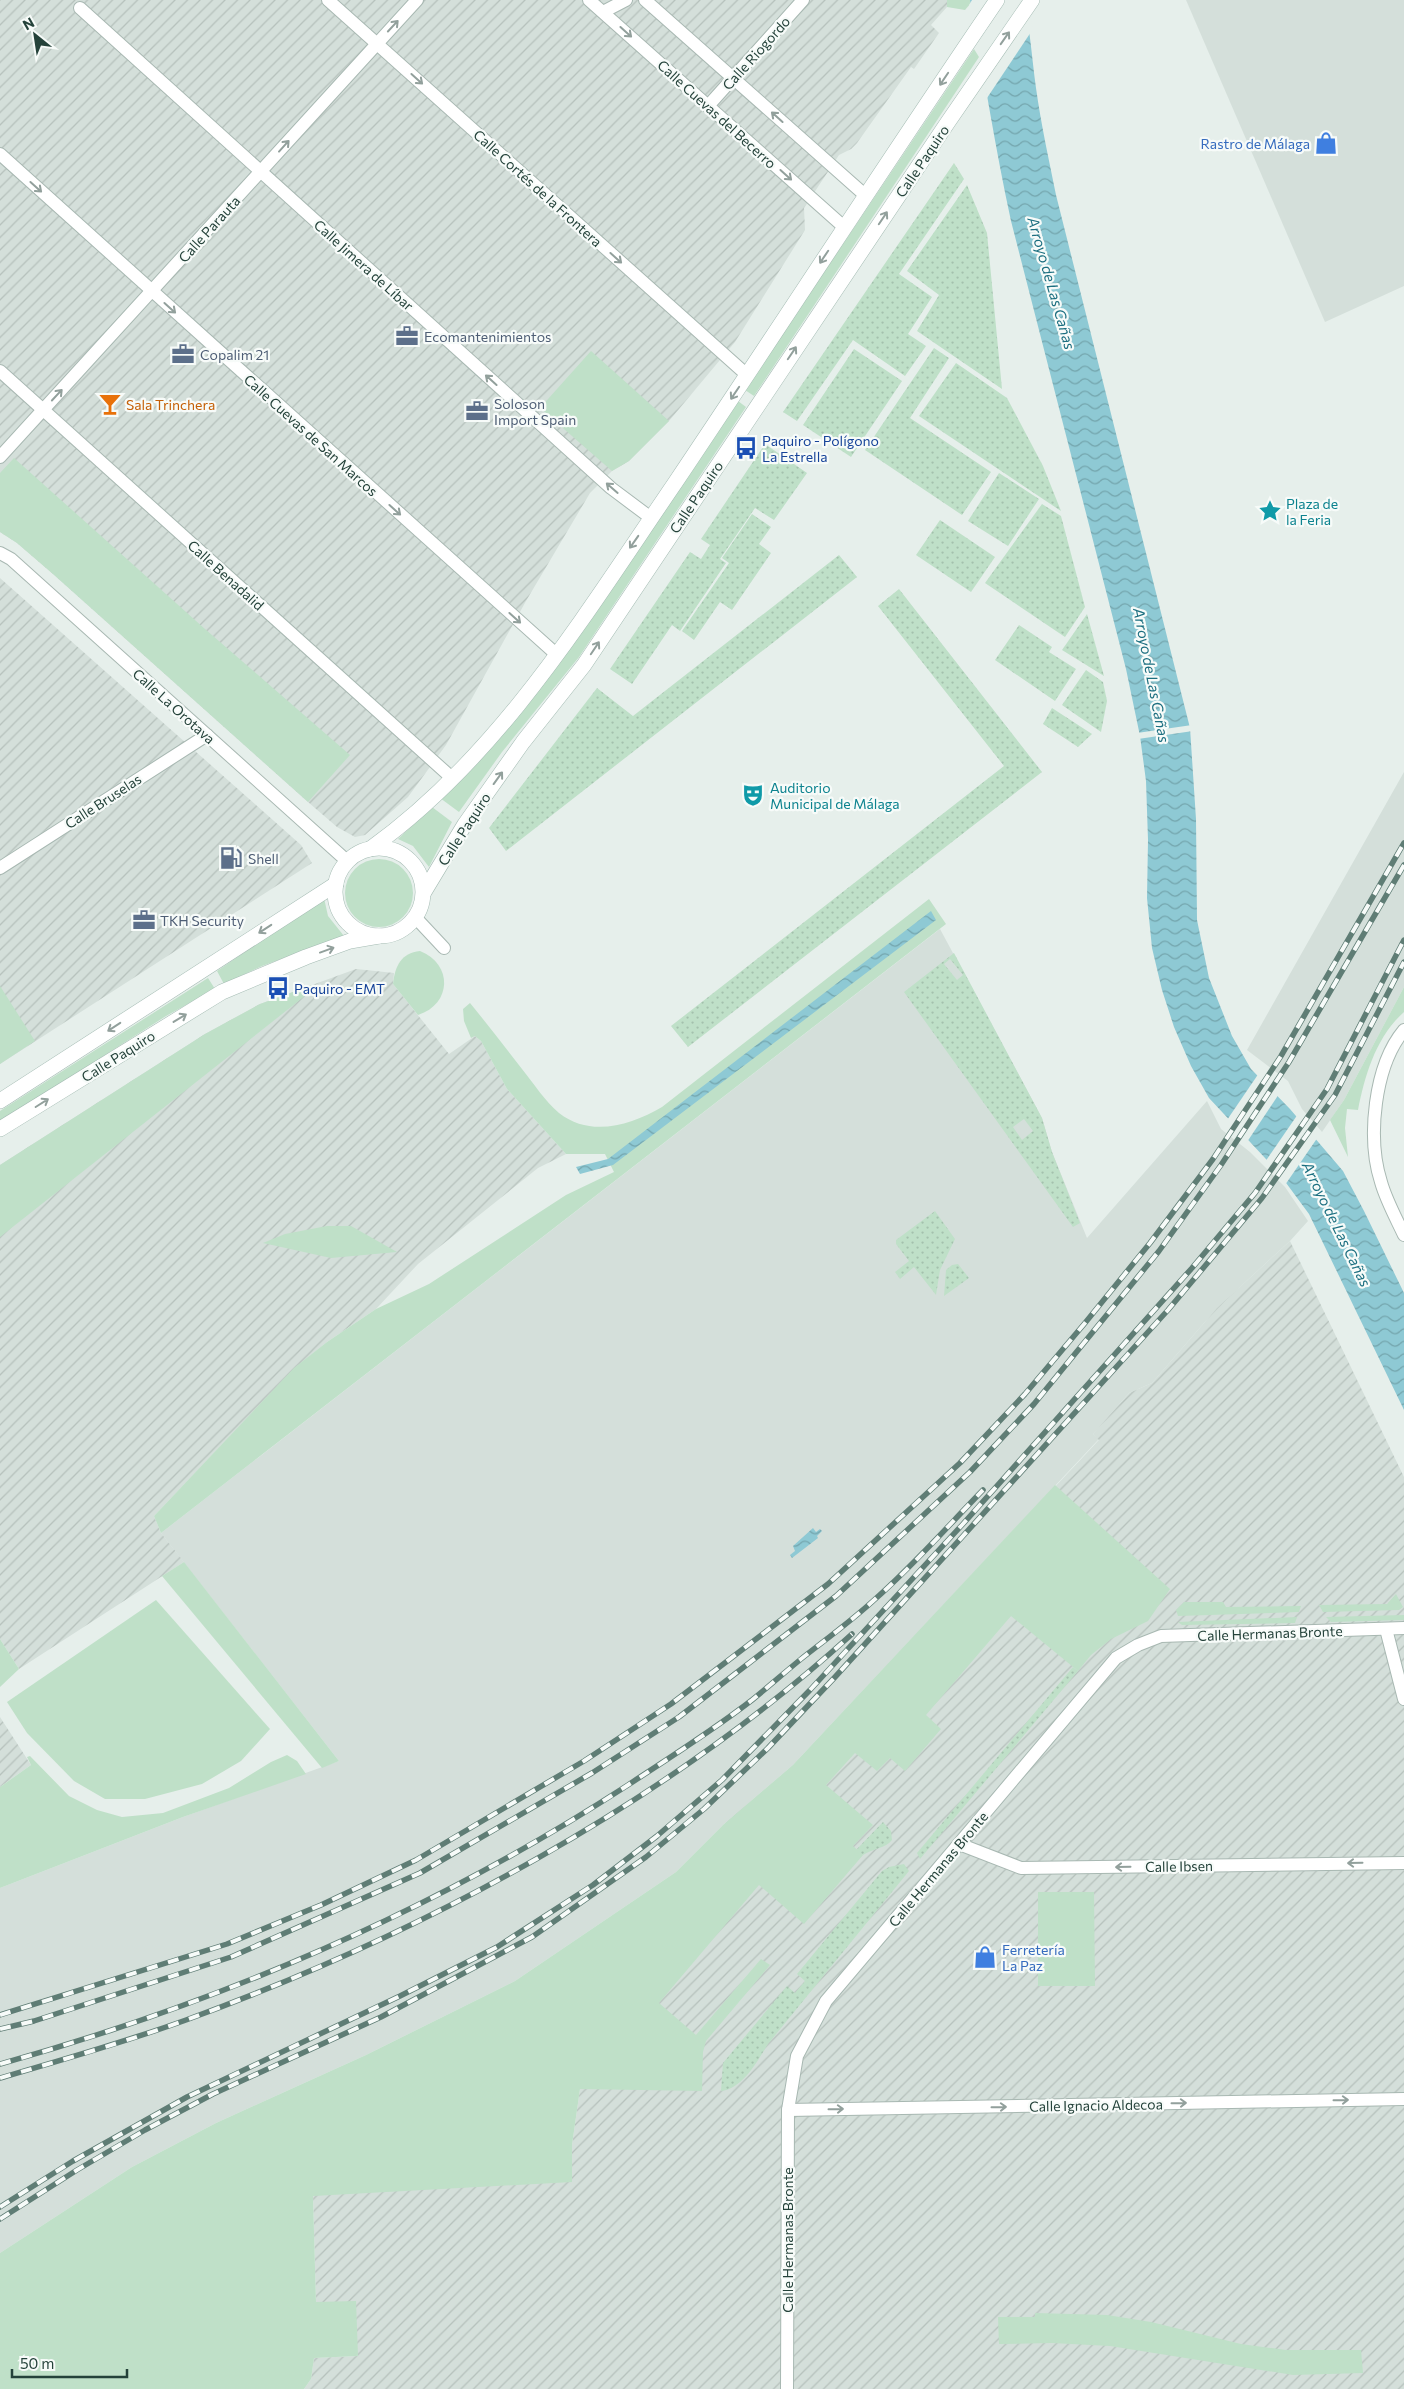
<svg xmlns="http://www.w3.org/2000/svg" width="1404" height="2389" viewBox="0 0 1404 2389" font-family="Commissioner,sans-serif">
	<style>
		.built { fill: #d4dfda }
		.industrial { fill: url(#industrial-furrows) }
		.grass { fill: #bfe0c8 }
		.park { fill: url(#park-dots); fill-rule: evenodd }
		.water { fill: url(#water-waves) }
		.pier { fill: #e6efeb }
		.lines { fill: none; stroke-linecap: round; stroke-linejoin: round }
		.minor-casing { stroke: #a8b8b2; stroke-width: 14 }
		.secondary-casing { stroke: #a4bbb3; stroke-width: 16 }
		.minor { stroke: #fff; stroke-width: 12 }
		.secondary { stroke: #fff; stroke-width: 15 }
		.rail-casing { stroke: #5f7d75; stroke-width: 5.5 }
		.rail { stroke: #f7fbf9; stroke-width: 4; stroke-dasharray: 11; stroke-linecap: butt }
		.oneway { stroke: #92a09c }
		.labels { text-anchor: middle; dominant-baseline: central; stroke-width: 4.5; stroke-linejoin: round; paint-order: stroke }
		.street-label { font-size: 14px; fill: #24423a; stroke: #f7fbf9 }
		.shop-label { font-size: 14px; fill: #366cbe; stroke: #f7fbf9; text-anchor: end }
		.service-label { font-size: 14px; fill: #4e5e75; stroke: #f7fbf9; text-anchor: start }
		.food-label { font-size: 14px; fill: #c56008; stroke: #f7fbf9; text-anchor: start }
		.transit-label { font-size: 14px; fill: #164399; stroke: #f7fbf9; text-anchor: start }
		.culture-label { font-size: 14px; fill: #0d838f; stroke: #f7fbf9; text-anchor: start }
		.water-label { font-size: 15px; font-style: italic; fill: #1c6f80; stroke: #f7fbf9 }
	</style>
	<defs>
		<pattern id="industrial-furrows" width="10" height="10" patternUnits="userSpaceOnUse" patternTransform="scale(1.25)"><rect width="10" height="10" fill="#d4dfda"/><path d="M-1 1l2-2M0 10L10 0M9 11l2-2" fill="none" stroke="#b6c1bc"/></pattern>
		<pattern id="park-dots" width="8" height="8" patternUnits="userSpaceOnUse" patternTransform="scale(1.25)"><rect width="8" height="8" fill="#bfe0c8"/><path d="M2 2h.1M6 6h.1" fill="none" stroke="#a4c1ad" stroke-width="1.8" stroke-linecap="round"/></pattern>
		<pattern id="water-waves" width="16" height="10" patternUnits="userSpaceOnUse" patternTransform="scale(1.25)"><rect width="16" height="10" fill="#8ec9d4"/><path d="M0 5q4-4 8 0t8 0" fill="none" stroke="#74a5ad"/></pattern>
	</defs>
	<rect width="100%" height="100%" fill="#e6efeb"/>
	<g class="built">
		<polygon points="1186,0 1404,0 1404,286 1325,322"/>
		<polygon points="1404,772 1404,987 1344,1100 1322,1132 1302,1109 1288,1081 1247,1050"/>
		<polygon points="940,929 1042,1118 1052,1152 1087,1238 1207,1101 1221,1129 1250,1152 1285,1187 1308,1221 1290,1241 1217,1308 1152,1383 1129,1393 1093,1434 1099,1439 793,1765 723,1825 676,1872 515,1981 366,2055 216,2123 132,2167 0,2253 0,1888 183,1817 339,1761 161,1533"/>
	</g>
	<g class="industrial">
		<polygon points="0,0 947,0 947,7 931,25 939,33 914,69 911,67 857,143 851,149 839,155 804,208 805,230 735,342 669,421 629,461 612,471 590,493 526,601 446,745 408,797 365,835 355,837 337,827 308,802 53,574 17,543 0,532"/>
		<polygon points="0,578 301,845 312,863 0,1064"/>
		<polygon points="356,969 394,973 393,984 449,1054 475,1036 481,1041 507,1089 566,1154 538,1168 418,1264 376,1309 327,1342 295,1368 154,1516 161,1533 184,1562 19,1669 0,1639 0,1165 205,1034 260,1004"/>
		<polygon points="1290,1241 1404,1477 1404,2389 304,2389 311,2379 314,2358 358,2356 316,2302 313,2195 572,2181 572,2145 580,2089 723,1825 793,1765 1099,1440 1093,1434 1129,1393 1152,1383 1217,1308"/>
		<polygon points="0,1717 31,1765 0,1787"/>
	</g>
	<g class="grass">
		<polygon points="947,0 970,0 971,3 965,10 947,7"/>
		<polygon points="974,49 979,57 754,396 745,390"/>
		<polygon points="591,351 669,421 629,461 612,471 540,408"/>
		<polygon points="738,401 746,407 579,657 502,752 459,812 440,798 470,768"/>
		<polygon points="14,458 205,629 350,755 308,802 53,574 17,543 0,532 0,473"/>
		<polygon points="432,807 452,822 429,867 413,846 398,839"/>
		<circle cx="379" cy="893" r="34"/>
		<polygon points="324,898 328,916 344,936 262,966 224,984 217,971"/>
		<path d="M 929,899 L 946,924 L 161,1533 L 154,1516 L 294,1368 L 327,1342 L 376,1309 L 429,1284 L 566,1195 L 614,1172 L 605,1154 L 566,1154 L 507,1089 L 481,1041 L 475,1036 L 471,1038 L 464,1021 L 463,1009 L 470,1003 C 488,1025 505,1047 522,1069 C 534,1084 545,1101 559,1113 C 591,1138 631,1125 662,1107 Z"/>
		<path d="M 420,951 C 453,964 452,1004 418,1015 L 393,984 C 395,966 401,953 420,951 Z"/>
		<polygon points="208,978 215,989 166,1016 0,1122 0,1111"/>
		<polygon points="312,985 315,988 0,1237 0,1165 205,1034 260,1004"/>
		<polygon points="0,986 35,1041 0,1064"/>
		<path d="M 1404,987 L 1404,1012 C 1376,1037 1365,1075 1358,1110 L 1347,1109 L 1345,1128 L 1348,1157 L 1330,1120 L 1344,1100 Z"/>
		<polygon points="327,1226 351,1226 397,1252 331,1258 263,1243 285,1234"/>
		<polygon points="1055,1485 1170,1589 1148,1621 1111,1639 1091,1655 1078,1671 1011,1616 926,1715 941,1729 905,1771 890,1758 877,1771 855,1753 826,1785 873,1825 853,1846 863,1855 804,1924 759,1885 659,2003 696,2035 761,1959 770,1965 706,2041 703,2052 702,2091 580,2089 572,2145 572,2182 313,2196 316,2302 356,2301 358,2356 314,2358 311,2379 304,2389 0,2389 0,2253 132,2167 216,2123 366,2055 515,1981 676,1872 723,1825 793,1765"/>
		<polygon points="184,1562 339,1761 322,1768 162,1576"/>
		<polygon points="1396,1594 1403,1607 1399,1610 1323,1612 1319,1605 1387,1604"/>
		<polygon points="156,1600 270,1729 241,1761 202,1784 145,1799 105,1799 74,1781 27,1733 7,1702"/>
		<polygon points="1184,1602 1223,1602 1226,1607 1301,1606 1299,1612 1178,1616 1176,1610"/>
		<polygon points="1404,1615 1404,1620 1331,1622 1326,1617"/>
		<polygon points="1297,1617 1295,1623 1182,1625 1178,1622"/>
		<polygon points="0,1639 19,1669 0,1687"/>
		<polygon points="287,1755 297,1761 306,1774 183,1817 0,1888 0,1787 31,1765 27,1757 30,1756 69,1796 97,1810 122,1817 163,1813 229,1788 271,1762"/>
		<polygon points="1038,1892 1094,1892 1095,1986 1038,1986"/>
		<polygon points="1035,2313 1107,2315 1151,2322 1241,2344 1286,2350 1361,2350 1363,2373 1293,2375 1110,2346 1052,2343 999,2344 998,2317 1035,2317"/>
	</g>
	<g class="park">
		<polygon points="954,163 964,179 899,274 932,297 908,334 926,346 905,376 853,340 797,421 783,412"/>
		<polygon points="967,185 987,233 1002,389 917,331 939,295 907,271"/>
		<polygon points="934,348 949,358 910,418 991,472 962,515 865,450"/>
		<polygon points="854,349 902,381 851,457 803,425"/>
		<polygon points="956,363 1007,398 1043,466 1061,511 919,416"/>
		<polygon points="765,444 807,473 774,520 755,508 720,559 726,563 680,631 672,625 632,684 610,669 690,552 701,559 710,545 701,539"/>
		<polygon points="999,473 1039,499 1008,546 968,521"/>
		<polygon points="1042,504 1061,516 1085,607 1065,637 985,583"/>
		<polygon points="752,514 771,527 759,544 771,553 732,610 720,602 694,640 682,631 729,563 722,558"/>
		<polygon points="940,520 995,557 971,592 916,555"/>
		<polygon points="839,555 857,577 506,851 489,828 597,688 633,716"/>
		<polygon points="899,589 1042,772 688,1047 671,1026 1004,766 878,606"/>
		<polygon points="1087,614 1104,676 1062,650"/>
		<polygon points="1019,625 1052,647 1049,652 1076,669 1055,701 995,660"/>
		<polygon points="1086,670 1103,682 1107,701 1101,732 1062,705"/>
		<polygon points="1052,708 1092,734 1078,747 1043,724"/>
		<path d="M 954,953 L 1042,1118 L 1052,1152 L 1080,1223 L 1073,1227 L 904,992 ZM 950,959 L 963,975 L 957,980 L 944,964 ZM 1024,1119 L 1033,1131 L 1022,1140 L 1013,1127 Z"/>
		<polygon points="935,1211 955,1239 940,1270 936,1295 914,1267 900,1279 895,1272 909,1261 896,1244 896,1240"/>
		<polygon points="958,1264 969,1278 944,1296 946,1270 952,1265"/>
		<polygon points="1073,1667 1078,1671 920,1859 917,1853"/>
		<path d="M 883,1822 L 891,1831 L 892,1840 C 886,1848 872,1849 863,1855 L 856,1850 Z"/>
		<path d="M 904,1864 L 909,1871 L 768,2044 C 758,2060 743,2089 721,2091 L 723,2063 L 787,1986 L 795,1993 L 805,1981 L 797,1974 L 882,1871 L 889,1867 Z"/>
	</g>
	<g class="water">
		<path d="M 970,0 L 1024,0 C 1030,29 1032,59 1036,88 C 1041,124 1049,160 1056,195 L 1190,728 L 1196,819 L 1197,920 L 1209,978 L 1232,1036 L 1251,1069 L 1290,1109 L 1343,1171 L 1364,1211 L 1404,1293 L 1404,1410 L 1309,1214 L 1278,1172 L 1209,1098 L 1191,1066 L 1174,1027 L 1162,990 L 1152,948 L 1147,898 L 1148,840 L 1146,781 L 1140,736 L 1126,669 L 1011,221 C 995,148 984,74 970,0 Z"/>
		<polygon points="931,911 936,920 613,1165 580,1174 576,1167 608,1159"/>
		<polygon points="813,1528 816,1532 820,1529 822,1531 817,1536 818,1538 792,1558 790,1555 795,1551 793,1546"/>
	</g>
	<g class="pier">
		<polygon points="972,0 1027,0 1033,29 987,98 969,5"/>
		<polygon points="1192,725 1193,731 1138,739 1137,733"/>
		<polygon points="1259,1073 1279,1094 1247,1142 1227,1120"/>
		<polygon points="1298,1114 1318,1137 1285,1185 1265,1162"/>
	</g>
	<g class="lines">
		<defs>
			<g id="minor">
				<polyline points="328,0 747,375"/>
				<polyline points="589,0 844,227"/>
				<polyline points="645,0 866,196"/>
				<polyline points="80,8 611,488 651,518"/>
				<polyline points="603,12 626,0"/>
				<polyline points="708,106 803,0"/>
				<polyline points="0,154 556,654"/>
				<polyline points="0,371 452,778"/>
				<polyline points="0,457 417,0"/>
				<polyline points="0,553 11,559 347,861"/>
				<polyline points="0,868 207,735"/>
				<polyline points="415,917 444,948"/>
				<path d="M 1404,1030 C 1374,1066 1367,1138 1381,1182 C 1386,1200 1396,1218 1404,1235"/>
				<polyline points="1386,1629 1404,1699"/>
				<polyline points="959,1844 1021,1868 1404,1863"/>
				<polyline points="788,2110 1404,2099"/>
				<polyline points="787,2389 788,2110 797,2056 826,2001 1116,1658 1138,1645 1161,1636 1404,1628"/>
			</g>
			<g id="secondary">
				<circle cx="379" cy="892" r="44"/>
				<path d="M 370,849 C 500,756 586,613 675,483 C 783,322 888,160 997,0"/>
				<polyline points="424,892 465,824 523,742 584,665 948,122 1032,0"/>
				<polyline points="0,1101 336,884"/>
				<polyline points="0,1129 222,992 306,957 350,941 379,936"/>
			</g>
		</defs>
		<use href="#minor" class="minor-casing"/>
		<use href="#secondary" class="secondary-casing"/>
		<use href="#minor" class="minor"/>
		<use href="#secondary" class="secondary"/>
		<defs>
			<g id="rail">
				<polyline points="0,2015 227,1944 321,1905 416,1860 584,1761 671,1704 828,1584 960,1463 1025,1394 1085,1323 1150,1243 1213,1159 1281,1056 1404,843"/>
				<polyline points="0,2029 34,2021 231,1957 420,1873 592,1773 679,1717 836,1596 970,1472 1034,1404 1159,1251 1221,1165 1289,1062 1404,865"/>
				<path d="M 0,2064 C 222,2002 434,1911 628,1785 C 669,1758 712,1731 752,1700 C 768,1687 784,1673 801,1659 C 825,1640 850,1622 873,1601 C 912,1567 947,1527 983,1490"/>
				<path d="M 0,2078 C 62,2060 125,2042 186,2020 C 422,1934 666,1803 852,1634"/>
				<polyline points="0,2207 73,2161 187,2097 400,1996 497,1947 593,1885 657,1836 722,1780 810,1690 962,1525 1192,1268 1255,1193 1327,1089 1404,940"/>
				<polyline points="0,2219 77,2170 145,2130 213,2094 381,2017 532,1937 646,1857 704,1809 768,1748 836,1676 1168,1310 1262,1198 1335,1095 1404,962"/>
			</g>
		</defs>
		<use href="#rail" class="rail-casing"/>
		<use href="#rail" class="rail"/>
	</g>
	<defs><path id="oneway-shaft" d="M-6 0H5M1.5-3L5.5 0L1.5 3" fill="none" stroke-width="1.6" stroke-linecap="round" stroke-linejoin="round" transform="scale(1.25)"/></defs>
	<g class="oneway">
		<use href="#oneway-shaft" transform="translate(393 26) rotate(-47)"/>
		<use href="#oneway-shaft" transform="translate(626 32) rotate(42)"/>
		<use href="#oneway-shaft" transform="translate(1005 38) rotate(-55)"/>
		<use href="#oneway-shaft" transform="translate(417 79) rotate(42)"/>
		<use href="#oneway-shaft" transform="translate(944 79) rotate(124)"/>
		<use href="#oneway-shaft" transform="translate(777 117) rotate(-138)"/>
		<use href="#oneway-shaft" transform="translate(284 146) rotate(-48)"/>
		<use href="#oneway-shaft" transform="translate(786 175) rotate(42)"/>
		<use href="#oneway-shaft" transform="translate(36 187) rotate(42)"/>
		<use href="#oneway-shaft" transform="translate(883 218) rotate(-56)"/>
		<use href="#oneway-shaft" transform="translate(824 257) rotate(124)"/>
		<use href="#oneway-shaft" transform="translate(616 258) rotate(42)"/>
		<use href="#oneway-shaft" transform="translate(170 308) rotate(42)"/>
		<use href="#oneway-shaft" transform="translate(792 353) rotate(-56)"/>
		<use href="#oneway-shaft" transform="translate(491 380) rotate(-138)"/>
		<use href="#oneway-shaft" transform="translate(735 393) rotate(124)"/>
		<use href="#oneway-shaft" transform="translate(57 395) rotate(-47)"/>
		<use href="#oneway-shaft" transform="translate(612 488) rotate(-139)"/>
		<use href="#oneway-shaft" transform="translate(395 510) rotate(42)"/>
		<use href="#oneway-shaft" transform="translate(634 542) rotate(125)"/>
		<use href="#oneway-shaft" transform="translate(515 618) rotate(42)"/>
		<use href="#oneway-shaft" transform="translate(595 648) rotate(-56)"/>
		<use href="#oneway-shaft" transform="translate(498 778) rotate(-54)"/>
		<use href="#oneway-shaft" transform="translate(265 929) rotate(147)"/>
		<use href="#oneway-shaft" transform="translate(327 950) rotate(-20)"/>
		<use href="#oneway-shaft" transform="translate(180 1018) rotate(-31)"/>
		<use href="#oneway-shaft" transform="translate(114 1027) rotate(147)"/>
		<use href="#oneway-shaft" transform="translate(42 1103) rotate(-32)"/>
		<use href="#oneway-shaft" transform="translate(1355 1863) rotate(179)"/>
		<use href="#oneway-shaft" transform="translate(1123 1867) rotate(179)"/>
		<use href="#oneway-shaft" transform="translate(1341 2100) rotate(-1)"/>
		<use href="#oneway-shaft" transform="translate(1179 2103) rotate(-1)"/>
		<use href="#oneway-shaft" transform="translate(999 2107) rotate(-1)"/>
		<use href="#oneway-shaft" transform="translate(836 2109) rotate(-1)"/>
	</g>
	<defs>
		<symbol id="shop-bare" viewBox="-9 -9 18 18"><path d="M-5-2.5h2.3a2.7 3.5 0 0 1 5.4 0H5L5.5 6h-11ZM-1.5-2.5h3a1.5 2.3 0 0 0-3 0Z" fill="#3f7fe0" stroke="#f7fbf9" stroke-width="2.5" paint-order="stroke"/></symbol>
		<symbol id="office-bare" viewBox="-9 -9 18 18"><path d="M-6-3h4V-5.5h4V-3h4V5H-6ZM-1-4.5V-3h2v-1.5ZM-6 0V1H6V0Z" fill="#5c6f8a" stroke="#f7fbf9" stroke-width="2.5" paint-order="stroke"/></symbol>
		<symbol id="bar-bare" viewBox="-9 -9 18 18"><path d="M-6-5H6L.8 .8V4.5H3.5V6h-7V4.5H-.8V.8Z" fill="#e8710a" stroke="#f7fbf9" stroke-width="2.5" paint-order="stroke"/></symbol>
		<symbol id="bus-bare" viewBox="-9 -9 18 18"><path d="M-5-6H5V4H4V6H2V4H-2V6H-4V4H-5ZM-3.5-4V0h7V-4ZM-3.5 1.2v1.5H-2V1.2ZM2 1.2v1.5H3.5V1.2Z" fill="#1a4fb4" stroke="#f7fbf9" stroke-width="2.5" paint-order="stroke"/></symbol>
		<symbol id="sight-bare" viewBox="-9 -9 18 18"><path d="M0-6L1.8-2.2L6-1.7L2.9 1.2L3.7 5.4L0 3.3L-3.7 5.4L-2.9 1.2L-6-1.7L-1.8-2.2Z" fill="#0f9aa8" stroke="#f7fbf9" stroke-width="2.5" paint-order="stroke"/></symbol>
		<symbol id="theatre-bare" viewBox="-9 -9 18 18"><path d="M-5-5.5Q0-4 5-5.5V0Q5 5 0 6Q-5 5-5 0ZM-3.3-2.5H-1v1.5H-3.3ZM1-2.5H3.3v1.5H1ZM-2.8 1Q0 5.5 2.8 1Z" fill="#0f9aa8" stroke="#f7fbf9" stroke-width="2.5" paint-order="stroke"/></symbol>
		<symbol id="fuel-bare" viewBox="-9 -9 18 18"><path d="M-5.5-6h7V0h2V4h1.3V-2.5L3-4.5l.8-.8L6-3V5H2.5V1h-1V6h-7ZM-4.2-4.7v3.2H.2V-4.7Z" fill="#5c6f8a" stroke="#f7fbf9" stroke-width="2.5" paint-order="stroke"/></symbol>
	</defs>
	<g fill-rule="evenodd">
		<use href="#shop-bare" x="1310" y="127" width="32" height="32"/>
		<use href="#office-bare" x="391" y="320" width="32" height="32"/>
		<use href="#office-bare" x="167" y="338" width="32" height="32"/>
		<use href="#bar-bare" x="94" y="388" width="32" height="32"/>
		<use href="#office-bare" x="461" y="395" width="32" height="32"/>
		<use href="#bus-bare" x="730" y="432" width="32" height="32"/>
		<use href="#sight-bare" x="1254" y="495" width="32" height="32"/>
		<use href="#theatre-bare" x="737" y="779" width="32" height="32"/>
		<use href="#fuel-bare" x="215" y="842" width="32" height="32"/>
		<use href="#office-bare" x="128" y="904" width="32" height="32"/>
		<use href="#bus-bare" x="262" y="972" width="32" height="32"/>
		<use href="#shop-bare" x="969" y="1941" width="32" height="32"/>
	</g>
	<g class="labels">
		<g class="street-label">
			<text transform="translate(756 53) rotate(-48)">Calle Riogordo</text>
			<text transform="translate(717 114) rotate(42)">Calle Cuevas del Becerro</text>
			<text transform="translate(922 161) rotate(-56)">Calle Paquiro</text>
			<text transform="translate(538 188) rotate(42)">Calle Cortés de la Frontera</text>
			<text transform="translate(209 229) rotate(-48)">Calle Parauta</text>
			<text transform="translate(364 265) rotate(42)">Calle Jimera de Líbar</text>
			<text transform="translate(311 435) rotate(42)">Calle Cuevas de San Marcos</text>
			<text transform="translate(696 497) rotate(-56)">Calle Paquiro</text>
			<text transform="translate(226 575) rotate(42)">Calle Benadalid</text>
			<text transform="translate(174 706) rotate(42)">Calle La Orotava</text>
			<text transform="translate(103 801) rotate(-33)">Calle Bruselas</text>
			<text transform="translate(464 829) rotate(-57)">Calle Paquiro</text>
			<text transform="translate(118 1056) rotate(-32)">Calle Paquiro</text>
			<text transform="translate(1270 1633) rotate(-2)">Calle Hermanas Bronte</text>
			<text transform="translate(1179 1866) rotate(-1)">Calle Ibsen</text>
			<text transform="translate(938 1869) rotate(-50)">Calle Hermanas Bronte</text>
			<text transform="translate(1096 2105) rotate(-1)">Calle Ignacio Aldecoa</text>
			<text transform="translate(787 2240) rotate(-90)">Calle Hermanas Bronte</text>
		</g>
		<g class="shop-label">
			<text x="1310" y="143">Rastro de Málaga</text>
			<text x="1002" y="1949" text-anchor="start">Ferretería<tspan x="1002" dy="16">La Paz</tspan></text>
		</g>
		<g class="service-label">
			<text x="424" y="336">Ecomantenimientos</text>
			<text x="200" y="354">Copalim 21</text>
			<text x="494" y="403">Soloson<tspan x="494" dy="16">Import Spain</tspan></text>
			<text x="248" y="858">Shell</text>
			<text x="160" y="920">TKH Security</text>
		</g>
		<g class="food-label">
			<text x="126" y="404">Sala Trinchera</text>
		</g>
		<g class="transit-label">
			<text x="762" y="440">Paquiro - Polígono<tspan x="762" dy="16">La Estrella</tspan></text>
			<text x="294" y="988">Paquiro - EMT</text>
		</g>
		<g class="culture-label">
			<text x="1286" y="503">Plaza de<tspan x="1286" dy="16">la Feria</tspan></text>
			<text x="770" y="787">Auditorio<tspan x="770" dy="16">Municipal de Málaga</tspan></text>
		</g>
		<g class="water-label">
			<text transform="translate(1052 283) rotate(74)">Arroyo de Las Cañas</text>
			<text transform="translate(1152 675) rotate(79)">Arroyo de Las Cañas</text>
			<text transform="translate(1337 1224) rotate(64)">Arroyo de Las Cañas</text>
		</g>
	</g>
	<g transform="translate(35 35) rotate(330)" stroke="#f7fbf9" stroke-width="4" paint-order="stroke">
	<path d="M0-4L9 19L0 12L-9 19Z" fill="#24423a"/>
	<text y="-8" font-size="14" font-weight="bold" text-anchor="middle" fill="#24423a">N</text>
	</g>
	<path d="M12 2369v8h115v-8" fill="none" stroke="#24423a" stroke-width="2.5"/>
	<text x="20" y="2369" font-size="15" fill="#24423a" stroke="#f7fbf9" stroke-width="4" paint-order="stroke">50 m</text>
</svg>
